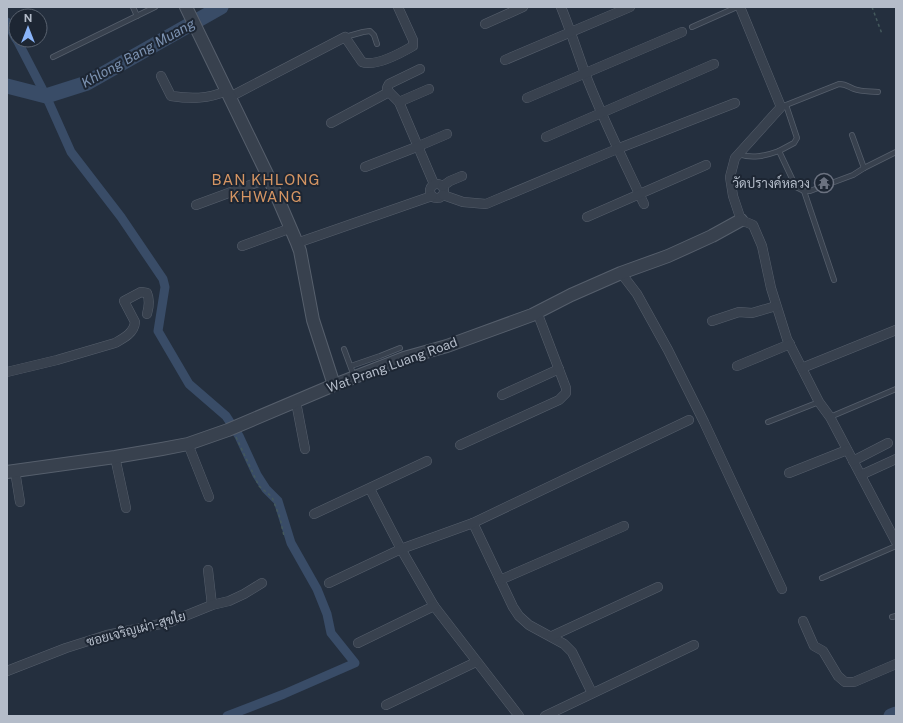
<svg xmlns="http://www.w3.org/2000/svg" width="903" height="723" viewBox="0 0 903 723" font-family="'Public Sans',Sarabun,sans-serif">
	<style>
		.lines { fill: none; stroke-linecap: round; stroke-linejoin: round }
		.canal { stroke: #394c67; stroke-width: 9 }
		.river { stroke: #394c67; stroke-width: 15 }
		.service-casing { stroke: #565f6c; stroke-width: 6 }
		.minor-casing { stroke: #565f6c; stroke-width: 10 }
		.tertiary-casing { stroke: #565f6c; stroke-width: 14 }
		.path { stroke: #44595c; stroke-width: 1.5; stroke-dasharray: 3 3; stroke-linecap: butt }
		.service { stroke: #38414e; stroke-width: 4.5 }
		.minor { stroke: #38414e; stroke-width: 9 }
		.tertiary { stroke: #38414e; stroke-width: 12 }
		.labels { text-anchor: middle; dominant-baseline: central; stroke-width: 4; stroke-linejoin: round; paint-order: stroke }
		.poi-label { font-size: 13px; fill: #b4bcc9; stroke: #1d2633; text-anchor: end }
		.street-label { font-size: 13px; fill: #b4bcc9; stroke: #1d2633 }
		.water-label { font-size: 14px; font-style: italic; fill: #7c92b1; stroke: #1d2633 }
		.quarter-label { font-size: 15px; letter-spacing: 1px; fill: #d59563; stroke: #1d2633 }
	</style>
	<rect width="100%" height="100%" fill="#242f3e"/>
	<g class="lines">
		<g class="canal">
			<polyline points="7,22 16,39"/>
			<polyline points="17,40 46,96 71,152 121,217 163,279 165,287 158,331 189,384 226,416 239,436 257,475 266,489 278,501 291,543 317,589 327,614 331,633 355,663 284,694 227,716"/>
		</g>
		<g class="river">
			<polyline points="7,86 46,96 87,83 221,7"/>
			<polyline points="891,716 896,714"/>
		</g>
		<defs>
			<g id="service">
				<polyline points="133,7 137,16"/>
				<polyline points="692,27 737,7"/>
				<polyline points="345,37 363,32 370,31 374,35 377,44"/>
				<polyline points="53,57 155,7"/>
				<path d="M 781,107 L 839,84 C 846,84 849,87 854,89 C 862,92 870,91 878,92"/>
				<polyline points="779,151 794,143 797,138 786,105"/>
				<path d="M 738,154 C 752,159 765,156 779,151 L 796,187 L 804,191 L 810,191 L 853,175 L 864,168 L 852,135"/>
				<polyline points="864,168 896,152"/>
				<polyline points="804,191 834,280"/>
				<polyline points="344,349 354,376"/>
				<polyline points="351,366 380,356 400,348"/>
				<polyline points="830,417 896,389"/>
				<polyline points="768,422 819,402"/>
				<polyline points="822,578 896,546"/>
				<polyline points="892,617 896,616"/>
			</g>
			<g id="minor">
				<path d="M 561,7 C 570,29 577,51 585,73 C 602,118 624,161 644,204"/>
				<polyline points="740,7 781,107 735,158 730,177 733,196 741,220 753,225 762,246 771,288 787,339 819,402 830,417 896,542"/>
				<polyline points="485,24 523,7"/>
				<polyline points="505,60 630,7"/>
				<polyline points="420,69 389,84 387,88 389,92 399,102 434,184"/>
				<path d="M 161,76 L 171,96 C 191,99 208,99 226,91"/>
				<path d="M 230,97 L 345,37 L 362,62 C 375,67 401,53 413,46 L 413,40 L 398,7"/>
				<polyline points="527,98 682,32"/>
				<polyline points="399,102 429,89"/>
				<polyline points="331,123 389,92"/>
				<polyline points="546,137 714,64"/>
				<polyline points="365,167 419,146 447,134"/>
				<circle cx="437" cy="191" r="7"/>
				<polyline points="443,186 450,181 462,176"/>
				<polyline points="443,195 463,202 486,204 617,149 735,103"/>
				<polyline points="196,205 269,178"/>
				<polyline points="587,217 706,165"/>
				<polyline points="297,243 432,196"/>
				<polyline points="242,246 291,228"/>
				<polyline points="621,273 637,294 668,350 704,422 782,589"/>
				<polyline points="712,321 739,312 752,313 776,306"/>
				<polyline points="737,366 790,344"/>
				<polyline points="802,368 896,330"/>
				<path d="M 7,372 L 57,360 L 115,343 C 124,338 134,333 135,322 L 124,301 L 141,292 L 147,293 C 150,300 149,307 147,314"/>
				<polyline points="502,395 559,369"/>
				<polyline points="296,402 305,449"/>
				<polyline points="188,444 209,497"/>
				<polyline points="460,445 559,400 566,393 566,388 537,312"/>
				<polyline points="115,457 126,508"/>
				<polyline points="853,461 888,443"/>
				<polyline points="15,471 20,502"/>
				<polyline points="789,473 847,450"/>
				<polyline points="861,475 896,459"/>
				<polyline points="370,489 401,549 434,606 519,716"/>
				<polyline points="314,514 427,461"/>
				<polyline points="473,523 513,607 519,616 529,625 564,644 572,652 592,693"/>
				<polyline points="208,570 212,605"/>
				<polyline points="500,580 624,526"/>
				<polyline points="329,583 401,549 473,523 689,420"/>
				<polyline points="803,621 814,646 823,651 838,676 845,682 854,682 896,664"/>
				<polyline points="552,636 658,587"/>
				<polyline points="358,643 434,606"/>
				<polyline points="7,671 66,648 107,635 170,622 212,605 229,601 244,594 262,583"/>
				<polyline points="386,705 476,662"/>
				<polyline points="545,716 694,645"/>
			</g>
			<g id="tertiary">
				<polyline points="186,7 269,178 297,243 300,251 313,320 334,385"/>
				<polyline points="7,472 115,457 162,449 188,444 228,430 334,385 404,358 447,346 532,315 571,295 621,273 668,256 712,236 741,220"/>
			</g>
		</defs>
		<use href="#service" class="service-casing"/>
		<use href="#minor" class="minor-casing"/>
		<use href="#tertiary" class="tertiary-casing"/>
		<g class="path">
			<polyline points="872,7 882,34"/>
			<polyline points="236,437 259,486 272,497 280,518 284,536"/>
		</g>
		<use href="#service" class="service"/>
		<use href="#minor" class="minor"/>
		<use href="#tertiary" class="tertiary"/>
	</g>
	<defs>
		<symbol id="temple-ring" viewBox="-11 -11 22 22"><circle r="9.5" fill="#1d2633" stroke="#6b7280" stroke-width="1.5"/><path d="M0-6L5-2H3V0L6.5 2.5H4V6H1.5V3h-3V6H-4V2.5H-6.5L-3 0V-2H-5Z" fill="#6b7280"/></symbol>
	</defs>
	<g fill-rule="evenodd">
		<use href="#temple-ring" x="813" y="172" width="22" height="22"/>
	</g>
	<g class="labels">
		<g class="poi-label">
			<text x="810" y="183">วัดปรางค์หลวง</text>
		</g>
		<g class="street-label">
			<text transform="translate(392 365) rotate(-20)">Wat Prang Luang Road</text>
			<text transform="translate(136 629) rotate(-15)">ซอยเจริญเผ่า-สุขใย</text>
		</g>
		<g class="water-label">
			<text transform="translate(138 53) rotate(-29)">Khlong Bang Muang</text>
		</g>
		<g class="quarter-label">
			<text x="266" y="179">BAN KHLONG<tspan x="266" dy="17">KHWANG</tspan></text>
		</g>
	</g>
	<rect width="903" height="723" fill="none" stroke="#b4bcc9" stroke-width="16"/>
	<g transform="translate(28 28)"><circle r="19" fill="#1d2633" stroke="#59626f"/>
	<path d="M0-3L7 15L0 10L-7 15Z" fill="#8ab4f8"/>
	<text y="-6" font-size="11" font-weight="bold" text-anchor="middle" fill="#b4bcc9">N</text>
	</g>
</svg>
